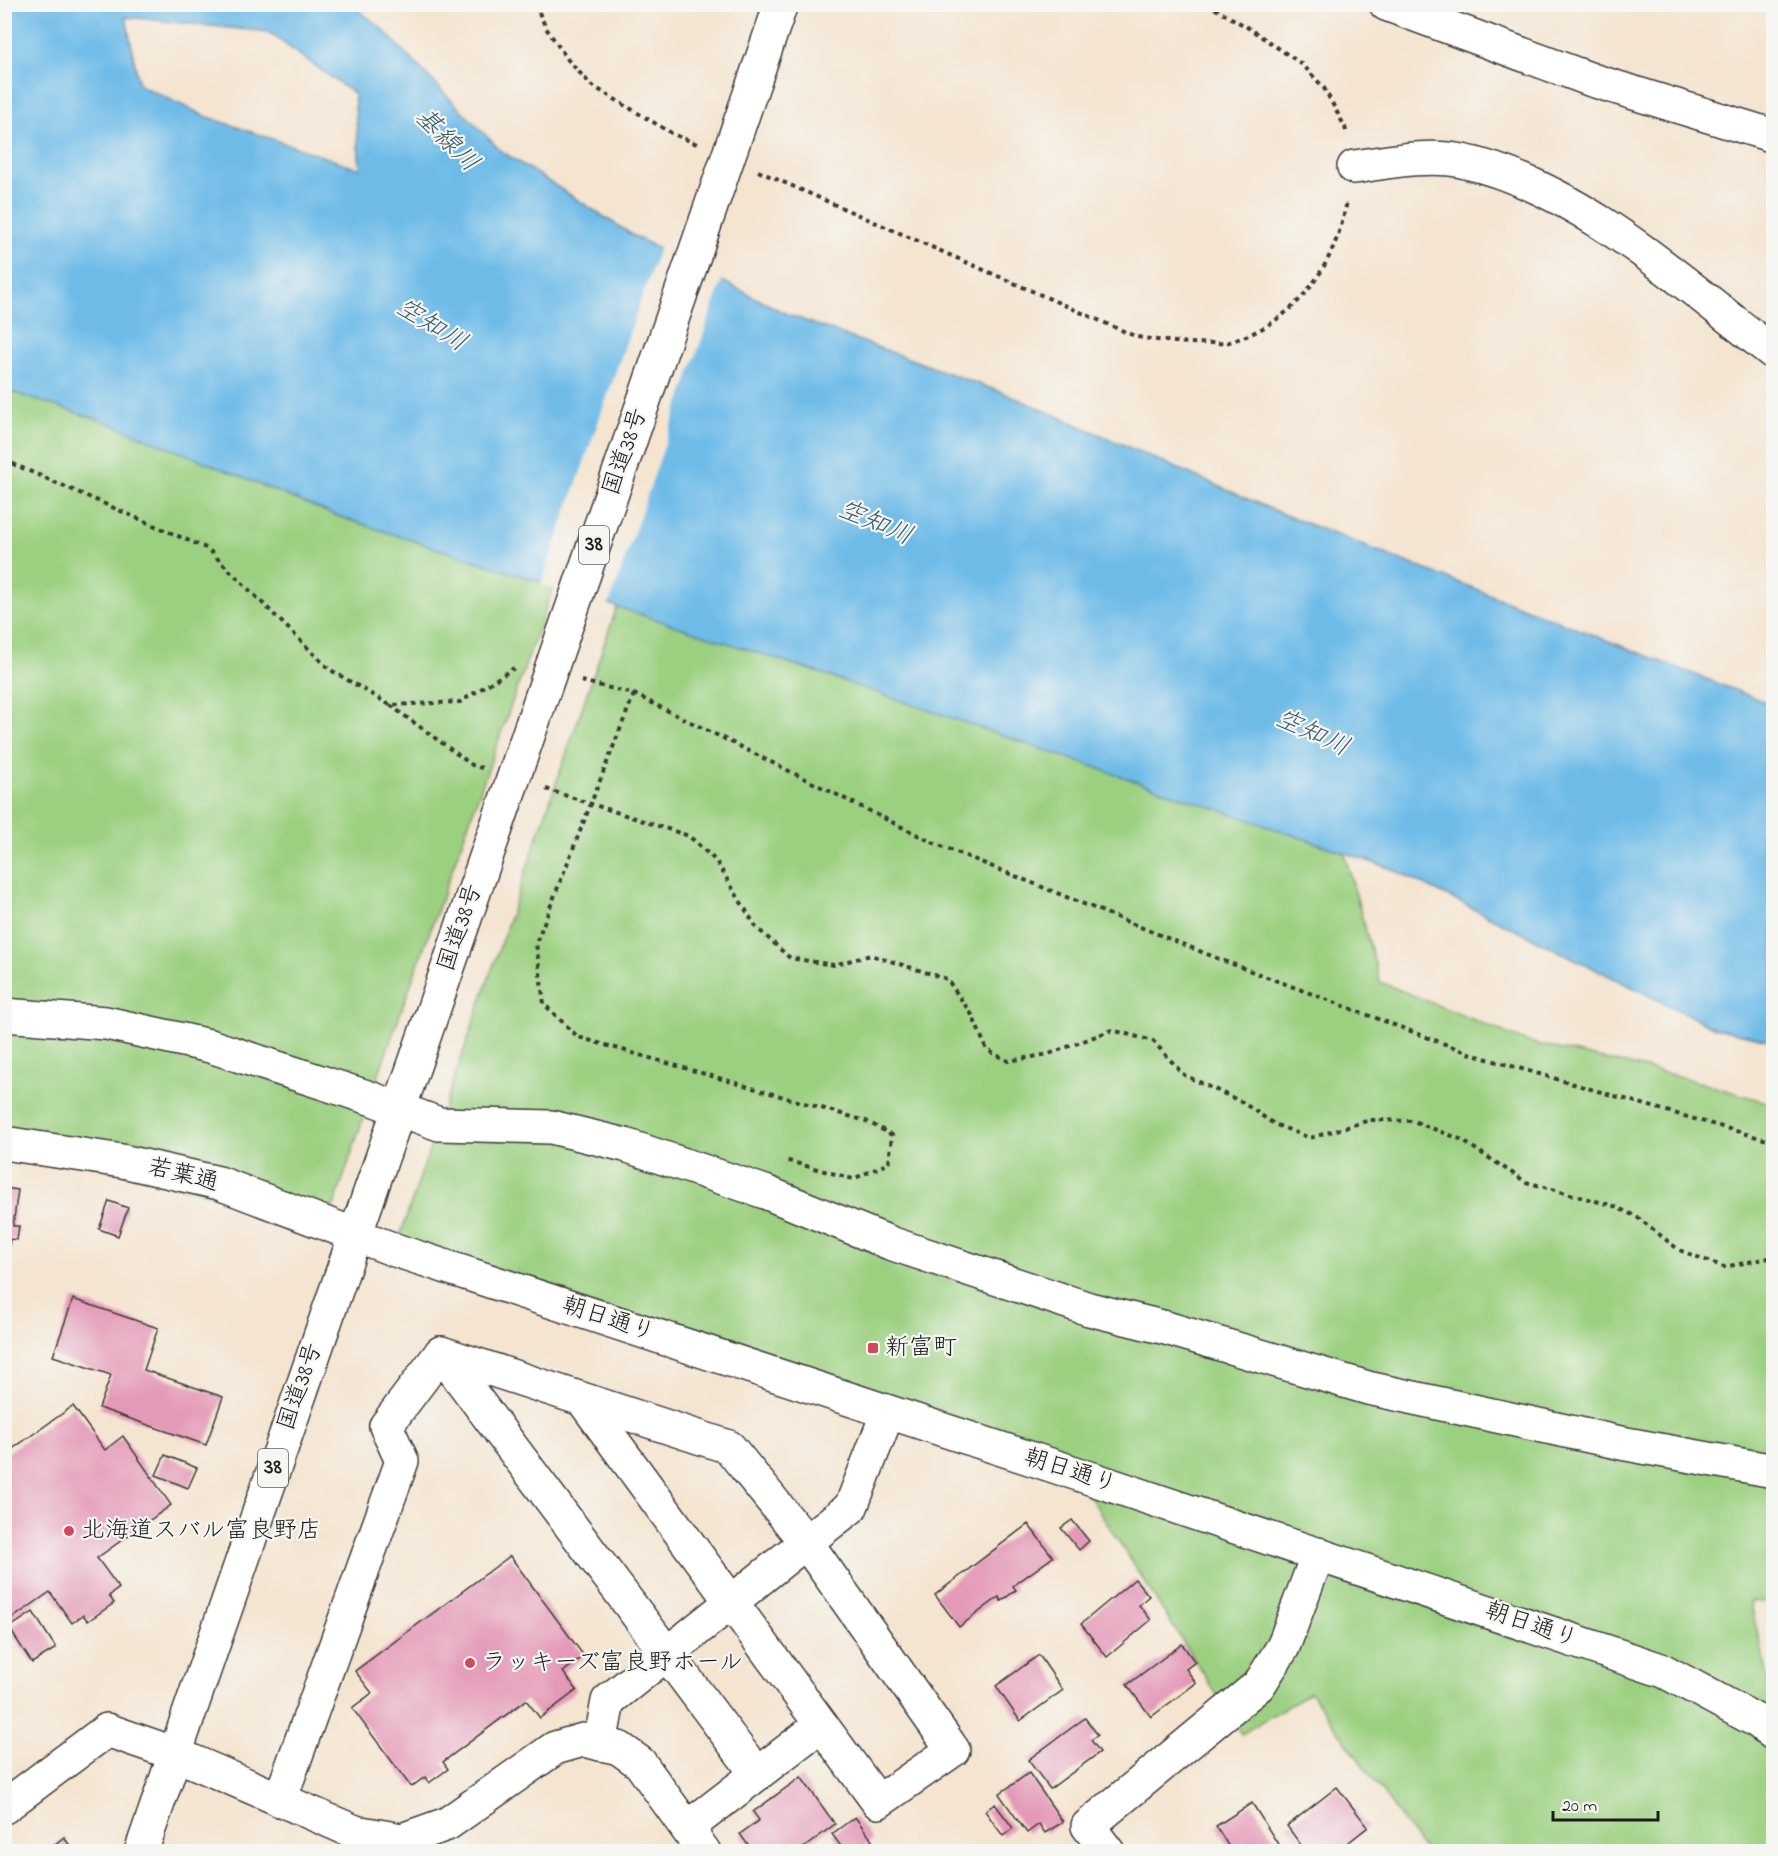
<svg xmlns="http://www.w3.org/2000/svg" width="1778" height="1856" viewBox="0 0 1778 1856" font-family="'Indie Flower','Klee One',sans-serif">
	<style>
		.green { fill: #9cd081; stroke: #5c764e; stroke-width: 1.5 }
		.water { fill: #6ebbe8; stroke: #456c82; stroke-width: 1.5; fill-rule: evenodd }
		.pier { fill: #f4e4d0 }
		.building { fill: #e499b7 }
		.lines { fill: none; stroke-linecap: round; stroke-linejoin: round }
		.minor-casing { stroke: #3c3a37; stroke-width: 36 }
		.highway-casing { stroke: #3c3a37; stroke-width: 36 }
		.path { stroke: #3c3a37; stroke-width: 4; stroke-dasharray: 4.5 4.5; stroke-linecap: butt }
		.minor { stroke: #fff; stroke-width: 33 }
		.highway { stroke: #fff; stroke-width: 33 }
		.highway-bridge-casing { stroke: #3c3a37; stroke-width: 36; stroke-linecap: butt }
		.highway-bridge { stroke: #fff; stroke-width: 33 }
		.poi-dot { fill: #d1495b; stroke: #f6f6f2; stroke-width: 2 }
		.labels { text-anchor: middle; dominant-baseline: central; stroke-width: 4.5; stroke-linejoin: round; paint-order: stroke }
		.shield { fill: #f6f6f2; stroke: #5d5d5c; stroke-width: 1.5 }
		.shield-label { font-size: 22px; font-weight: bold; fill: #1c1c1c }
		.street-label { font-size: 24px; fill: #1c1c1c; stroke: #f6f6f2 }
		.poi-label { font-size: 24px; fill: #1c1c1c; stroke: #f6f6f2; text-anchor: start }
		.water-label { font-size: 26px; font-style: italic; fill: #3d5c6e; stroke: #f6f6f2 }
	</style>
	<rect width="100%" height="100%" fill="#f6f6f2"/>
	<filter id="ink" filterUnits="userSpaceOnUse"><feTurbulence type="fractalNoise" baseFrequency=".0167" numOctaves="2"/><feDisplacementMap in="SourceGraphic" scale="12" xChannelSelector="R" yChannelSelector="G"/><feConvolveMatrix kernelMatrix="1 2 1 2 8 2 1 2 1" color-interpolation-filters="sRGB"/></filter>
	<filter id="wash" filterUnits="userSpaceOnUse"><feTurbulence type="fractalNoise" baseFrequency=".008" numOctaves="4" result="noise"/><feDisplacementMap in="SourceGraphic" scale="24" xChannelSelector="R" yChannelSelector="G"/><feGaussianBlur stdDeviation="1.35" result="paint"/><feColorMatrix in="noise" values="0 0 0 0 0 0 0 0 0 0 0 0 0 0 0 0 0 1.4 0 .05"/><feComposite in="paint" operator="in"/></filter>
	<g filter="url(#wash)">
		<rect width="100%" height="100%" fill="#f4e4d0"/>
		<g class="green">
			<polygon points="4,348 566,552 370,1098 328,1224 5,1143"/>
			<polygon points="629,572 1339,834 1380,982 1528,1042 1678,1076 1773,1104 1773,1603 1750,1601 1773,1698 1773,1851 1425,1851 1310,1692 1242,1734 1075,1473 395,1250"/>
		</g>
		<path class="water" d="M 5,5 L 352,5 L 380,27 L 501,151 L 634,236 L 789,315 L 1009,395 L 1280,513 L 1773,705 L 1773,1041 L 1715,1028 L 1392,869 L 802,667 L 334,515 L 109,423 L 5,390 ZM 126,17 L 268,32 L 354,94 L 360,169 L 205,116 L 139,85 Z"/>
		<polygon class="pier" points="660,246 723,278 608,607 541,585"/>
		<g id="blocks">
			<g class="building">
				<polygon points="4,1188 18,1190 13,1226 19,1226 17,1240 10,1239 6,1268"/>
				<polygon points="109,1201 128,1208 118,1236 99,1229"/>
				<polygon points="73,1299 158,1328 144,1370 223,1397 206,1445 99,1408 111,1375 53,1356"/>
				<polygon points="73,1406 105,1450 123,1436 171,1505 97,1558 119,1588 109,1596 114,1603 88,1621 83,1615 72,1623 50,1592 4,1624 4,1455"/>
				<polygon points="165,1455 197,1468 188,1488 156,1475"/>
				<polygon points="1072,1520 1089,1541 1079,1550 1061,1528"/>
				<polygon points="1028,1524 1053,1557 1013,1586 1016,1590 1001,1601 999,1597 959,1627 935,1595"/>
				<polygon points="510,1556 584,1656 563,1672 577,1690 540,1718 526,1700 443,1762 448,1769 429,1783 425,1777 411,1787 352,1708 372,1693 355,1671"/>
				<polygon points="1135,1579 1149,1596 1139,1605 1151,1620 1107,1657 1081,1624"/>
				<polygon points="33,1612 56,1648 32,1663 9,1628"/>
				<polygon points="1182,1644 1195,1662 1186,1669 1196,1683 1151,1717 1127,1685"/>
				<polygon points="1039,1655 1063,1690 1020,1721 996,1686"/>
				<polygon points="1085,1718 1098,1735 1091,1740 1100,1752 1050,1789 1028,1760"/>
				<polygon points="1029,1773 1063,1822 1045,1833 1039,1824 1027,1833 999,1794"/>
				<polygon points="801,1777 835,1824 798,1852 753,1852 740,1834 759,1820 753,1812"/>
				<polygon points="1337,1787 1368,1827 1336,1852 1306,1852 1287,1826"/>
				<polygon points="1252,1803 1283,1852 1232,1852 1216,1826"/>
				<polygon points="995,1804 1013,1828 1003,1836 985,1811"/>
				<polygon points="855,1817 872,1840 857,1852 845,1852 832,1834"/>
				<polygon points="64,1837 72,1849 71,1852 45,1852"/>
			</g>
		</g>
	</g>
	<g filter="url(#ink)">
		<use href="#blocks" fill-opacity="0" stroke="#3c3a37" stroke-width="1.5"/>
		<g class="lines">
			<defs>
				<g id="minor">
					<polyline points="1386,4 1592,80 1774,136"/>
					<path d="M 1354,167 C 1388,162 1428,154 1462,161 C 1576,185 1683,283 1774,353"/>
					<polyline points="4,1015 106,1023 210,1046 370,1098 439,1124 551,1127 625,1145 765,1192 890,1243 1089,1309 1166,1328 1368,1388 1621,1443 1774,1471"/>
					<polyline points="4,1143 122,1161 219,1183 395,1250 1075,1473 1664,1671 1757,1721 1774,1734"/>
					<polyline points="441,1353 757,1774"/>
					<polyline points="583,1400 878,1802 953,1750 806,1542 851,1507 888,1412"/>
					<polyline points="280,1800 402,1461 386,1426 441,1353 729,1447 806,1542 608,1701 600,1744"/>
					<polyline points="4,1807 107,1730 173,1753 355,1832 402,1840 447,1824 555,1748 583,1740 619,1748 640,1763 704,1852"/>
					<polyline points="687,1828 821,1725"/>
					<polyline points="1108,1852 1088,1826 1259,1685 1283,1647 1318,1554"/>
				</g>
				<polyline id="highway" points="141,1852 407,1086"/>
			</defs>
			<use href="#minor" class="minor-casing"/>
			<use href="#highway" class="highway-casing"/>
			<g class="path">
				<polyline points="535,4 546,28 568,60 591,85 673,134 697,144"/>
				<polyline points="1207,4 1247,27 1303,65 1324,88 1345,127 1347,135"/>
				<path d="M 758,171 L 1137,337 C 1163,341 1184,344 1211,343 C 1217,343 1223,344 1229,342 C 1297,322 1334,268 1347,201"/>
				<polyline points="4,460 208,549 329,669 390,705 460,702 514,668"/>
				<polyline points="581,681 634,694 934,843 1219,959 1477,1056 1774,1142"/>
				<polyline points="634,694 536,943 544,1004 578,1037 866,1121 892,1135 889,1163 853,1179 785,1160"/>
				<polyline points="390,705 472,765 482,768"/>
				<polyline points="546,789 689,836 716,861 756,927 790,958 834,965 871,955 947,979 972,1015 987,1050 1008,1061 1049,1054 1112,1030 1153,1041 1184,1075 1242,1102 1274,1124 1310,1138 1370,1120 1413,1121 1460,1139 1526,1182 1614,1206 1637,1217 1679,1250 1724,1267 1774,1257"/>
			</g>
			<use href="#minor" class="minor"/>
			<use href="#highway" class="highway"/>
			<defs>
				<polyline id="highway-bridge" points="407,1086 781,4"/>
			</defs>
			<use href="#highway-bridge" class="highway-bridge-casing"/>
			<use href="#highway-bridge" class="highway-bridge"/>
		</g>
	</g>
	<g class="poi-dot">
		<rect x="867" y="1342" width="12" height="12" rx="3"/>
		<circle cx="69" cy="1531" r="6"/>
		<circle cx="470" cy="1663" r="6"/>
	</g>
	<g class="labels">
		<g class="shield">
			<rect x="579" y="526" width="30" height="38" rx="4.5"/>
			<rect x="258" y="1449" width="30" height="38" rx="4.5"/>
		</g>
		<g class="shield-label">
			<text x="594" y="545">38</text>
			<text x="273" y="1468">38</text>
		</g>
		<g class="street-label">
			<text transform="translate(626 452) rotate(-71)">国道38号</text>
			<text transform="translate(461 928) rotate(-71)">国道38号</text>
			<text transform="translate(183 1176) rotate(14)">若葉通</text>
			<text transform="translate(608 1320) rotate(18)">朝日通り</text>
			<text transform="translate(301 1387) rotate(-71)">国道38号</text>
			<text transform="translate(1070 1472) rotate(18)">朝日通り</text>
			<text transform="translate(1531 1626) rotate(19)">朝日通り</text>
		</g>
		<g class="poi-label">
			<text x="885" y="1348">新富町</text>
			<text x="81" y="1531">北海道スバル富良野店</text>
			<text x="482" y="1663">ラッキーズ富良野ホール</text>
		</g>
		<g class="water-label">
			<text transform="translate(446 141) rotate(45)">基線川</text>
			<text transform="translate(431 326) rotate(32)">空知川</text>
			<text transform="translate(875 524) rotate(23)">空知川</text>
			<text transform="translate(1312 734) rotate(25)">空知川</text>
		</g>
	</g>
	<rect width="1778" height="1856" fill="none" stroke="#f6f6f2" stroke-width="24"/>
	<path d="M1553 1811v9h105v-9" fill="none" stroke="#1c1c1c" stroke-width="3"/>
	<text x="1562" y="1811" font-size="18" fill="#1c1c1c" stroke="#f6f6f2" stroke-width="4.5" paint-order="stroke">20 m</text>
</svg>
